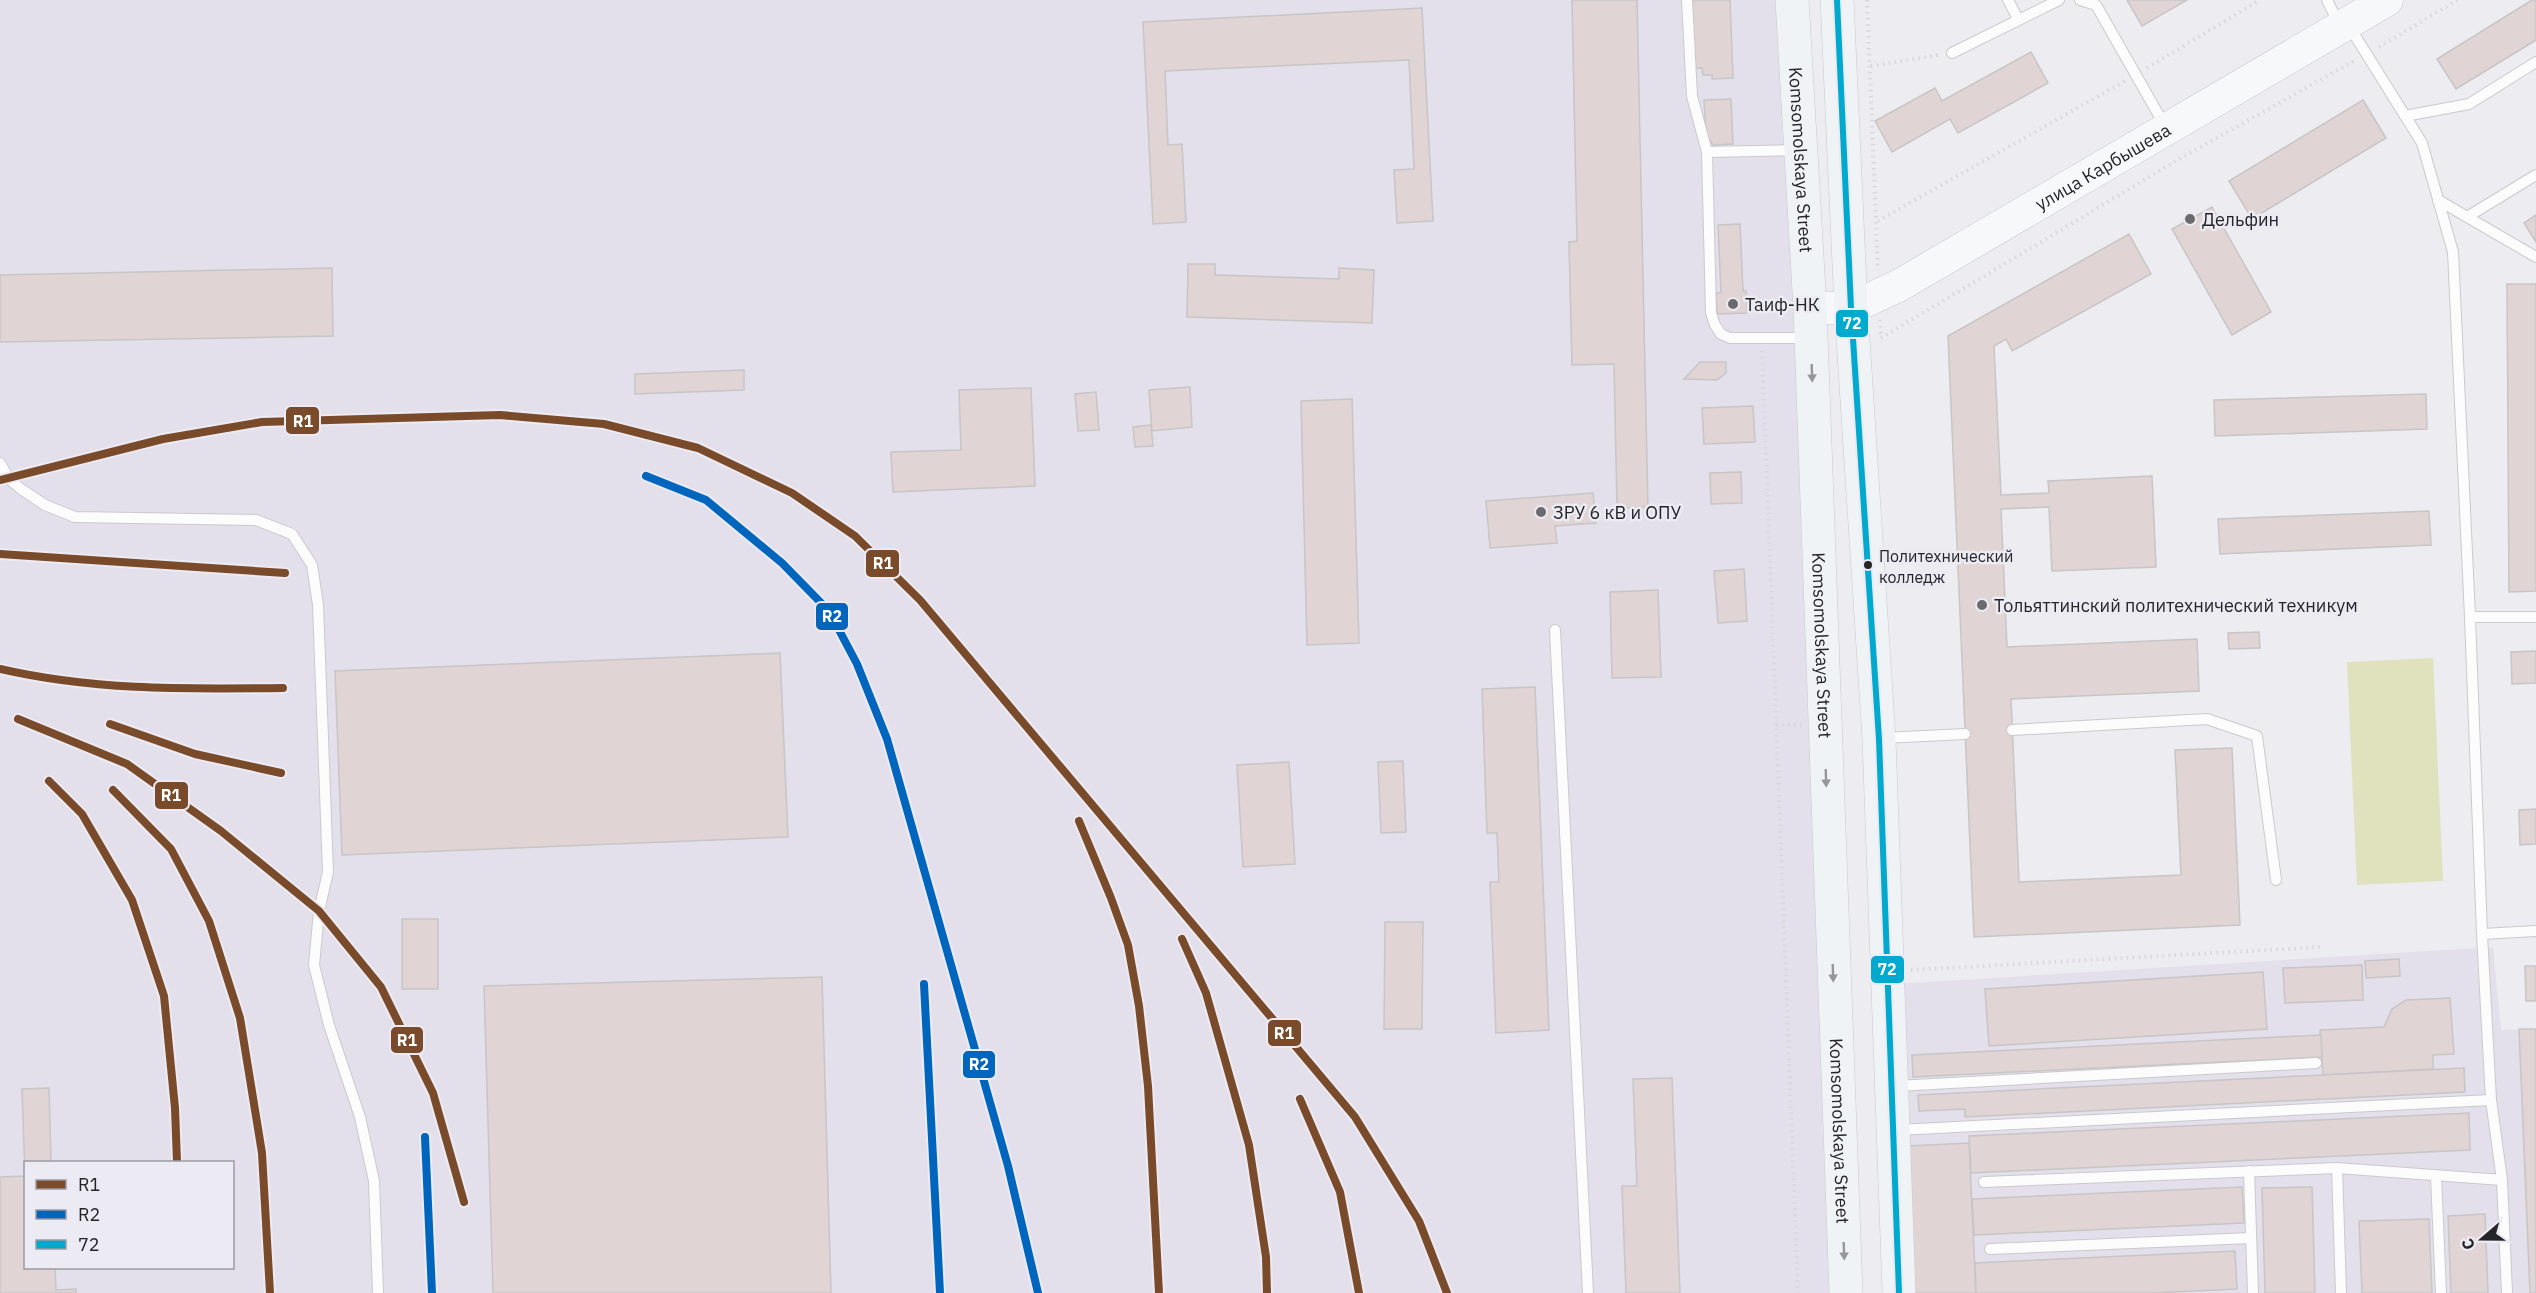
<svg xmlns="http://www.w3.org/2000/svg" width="2536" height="1293" viewBox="0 0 2536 1293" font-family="'IBM Plex Sans',sans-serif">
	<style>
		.built { fill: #e3e0eb; fill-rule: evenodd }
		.green { fill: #e0e1bd }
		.building { fill: #e0d5d4; stroke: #c7c5c6; stroke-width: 1.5 }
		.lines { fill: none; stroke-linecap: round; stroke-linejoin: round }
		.lane-casing { stroke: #cac9cc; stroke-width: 12 }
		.secondary-casing { stroke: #cac9cc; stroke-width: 33 }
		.primary-casing { stroke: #c9c8cb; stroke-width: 34 }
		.path { stroke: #d8d8d9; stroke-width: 4; stroke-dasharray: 1.5 4.5; stroke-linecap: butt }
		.lane { stroke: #fcfcfd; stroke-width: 10 }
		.secondary { stroke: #f6f8fa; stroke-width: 32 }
		.primary { stroke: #f0f3f6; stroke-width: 33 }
		.bus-1-casing { stroke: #eceaf3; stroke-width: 10 }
		.bus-1 { stroke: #00a9ce; stroke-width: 6 }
		.rail-1-casing { stroke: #eceaf3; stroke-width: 12 }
		.rail-2-casing { stroke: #eceaf3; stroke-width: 12 }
		.rail-1 { stroke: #7a4b2a; stroke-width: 8 }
		.rail-2 { stroke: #0065bd; stroke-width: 8 }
		.oneway { fill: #959699 }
		.poi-dot { fill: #6b6b6e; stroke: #eceaf3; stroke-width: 2 }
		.bus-dot { fill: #252528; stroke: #eceaf3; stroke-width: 2 }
		.labels { text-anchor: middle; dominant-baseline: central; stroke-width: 5; stroke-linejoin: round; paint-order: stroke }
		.bus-label { font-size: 16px; fill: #252528; stroke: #eceaf3; text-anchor: start }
		.street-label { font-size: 18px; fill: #252528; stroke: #eceaf3 }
		.poi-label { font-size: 18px; fill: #252528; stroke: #eceaf3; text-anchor: start }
		.line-badge { stroke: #eceaf3; stroke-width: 2 }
		.badge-label { font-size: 16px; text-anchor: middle; font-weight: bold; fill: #fff }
	</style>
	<rect width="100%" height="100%" fill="#edecf1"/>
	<g class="built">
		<path d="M 0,0 L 1787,0 L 1843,1293 L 0,1293 ZM 26,1162 L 232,1162 L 232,1268 L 26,1268 Z"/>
		<polygon points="2493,947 2501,1030 2536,1029 2536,1293 1908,1293 1896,984"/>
	</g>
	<polygon class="green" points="2433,658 2443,881 2357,885 2347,662"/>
	<g class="building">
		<polygon points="1572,0 1637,0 1648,507 1617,508 1614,364 1572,365 1569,242 1577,241"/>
		<polygon points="1692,0 1730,0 1733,78 1712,79 1712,75 1703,75 1702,68 1695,68"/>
		<polygon points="2127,0 2187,0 2142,26"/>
		<polygon points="2532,0 2536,0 2536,40 2456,89 2437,59"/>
		<polygon points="1422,8 1433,221 1397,223 1394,170 1414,169 1409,60 1165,71 1168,145 1182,144 1186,222 1153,224 1143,22"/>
		<polygon points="2031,52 2048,83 1958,133 1950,119 1892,152 1875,121 1935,88 1942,101"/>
		<polygon points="1731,99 1733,144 1713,145 1706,135 1704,100"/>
		<polygon points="2363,100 2386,138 2252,219 2229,181"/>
		<polygon points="2212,207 2271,312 2232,335 2172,229"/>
		<polygon points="2536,215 2536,242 2524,223"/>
		<polygon points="1740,224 1743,291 1746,291 1747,313 1717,314 1716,293 1721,293 1718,225"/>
		<polygon points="2129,234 2151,274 2012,351 2006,339 1994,346 2001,495 2049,493 2048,481 2152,476 2156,567 2052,571 2049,507 2001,509 2007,647 2197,639 2199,691 2011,699 2019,882 2181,875 2175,750 2232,748 2240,925 1974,937 1948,336"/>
		<polygon points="1188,264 1215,264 1215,275 1339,279 1339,268 1374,270 1372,323 1187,317"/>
		<polygon points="332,268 333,336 0,342 0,275"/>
		<polygon points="2507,284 2536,284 2536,591 2509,592"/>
		<polygon points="1700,362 1726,362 1726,373 1717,380 1684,379"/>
		<polygon points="744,370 744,390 635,394 635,374"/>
		<polygon points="1190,387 1192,427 1152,431 1149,390"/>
		<polygon points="1031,388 1035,486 893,492 891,452 961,450 959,390"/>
		<polygon points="1096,392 1099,430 1078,431 1075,394"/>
		<polygon points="2426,394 2427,429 2215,436 2214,400"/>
		<polygon points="1352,399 1359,643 1307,645 1301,401"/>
		<polygon points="1753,406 1755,442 1704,444 1702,408"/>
		<polygon points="1151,425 1153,446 1135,447 1133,427"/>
		<polygon points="1741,472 1742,503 1711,504 1710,473"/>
		<polygon points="1593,493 1596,523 1555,526 1557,543 1490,548 1486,501"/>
		<polygon points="2429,511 2431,545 2220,554 2218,519"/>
		<polygon points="1744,569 1747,621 1718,623 1714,571"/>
		<polygon points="1658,590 1661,677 1612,678 1610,592"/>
		<polygon points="2259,632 2260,648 2229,649 2228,633"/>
		<polygon points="2536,651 2536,683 2512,684 2511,652"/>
		<polygon points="780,653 788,837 342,855 335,671"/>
		<polygon points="1535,687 1549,1030 1496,1033 1490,882 1499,882 1497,833 1487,833 1482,689"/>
		<polygon points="1403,761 1406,832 1381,833 1378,762"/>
		<polygon points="1289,762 1295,864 1243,867 1237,765"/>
		<polygon points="2536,809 2536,844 2520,845 2519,810"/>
		<rect x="402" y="919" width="36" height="70"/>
		<polygon points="1385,922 1423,922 1422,1029 1384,1029"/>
		<polygon points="2399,959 2400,976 2366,978 2365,961"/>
		<polygon points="2362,965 2363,1000 2285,1003 2283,968"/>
		<polygon points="2525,966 2536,966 2536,1001 2526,1001"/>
		<polygon points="2263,972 2267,1029 1989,1046 1985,989"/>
		<polygon points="822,977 831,1293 493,1293 484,986"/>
		<polygon points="2450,998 2454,1054 2433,1055 2433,1069 2323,1075 2320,1030 2384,1027 2392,1009 2406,1000"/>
		<polygon points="2519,1029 2536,1029 2536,1293 2530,1293"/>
		<polygon points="2321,1035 2322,1057 1913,1077 1912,1055"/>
		<polygon points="2464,1068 2465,1092 1965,1117 1965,1109 1919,1111 1918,1095"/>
		<polygon points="1672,1078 1680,1293 1626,1293 1622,1186 1637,1186 1633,1079"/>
		<polygon points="49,1088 51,1162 26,1162 26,1268 55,1268 56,1290 76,1289 76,1293 0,1293 0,1177 25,1176 22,1089"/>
		<polygon points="2469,1113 2470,1150 1971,1173 1969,1136"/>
		<polygon points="1969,1143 1976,1293 1915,1293 1908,1146"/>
		<polygon points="2242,1187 2244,1223 1974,1235 1972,1199"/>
		<polygon points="2312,1187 2315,1293 2265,1293 2262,1188"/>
		<polygon points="2485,1214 2488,1293 2451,1293 2448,1216"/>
		<polygon points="2429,1219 2432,1293 2362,1293 2359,1221"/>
		<polygon points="2235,1251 2237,1289 2152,1293 1976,1293 1975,1263"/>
	</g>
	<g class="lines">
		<defs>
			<g id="lane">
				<polyline points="1687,0 1692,96 1707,152 1798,150"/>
				<polyline points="2008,0 2018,19"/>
				<polyline points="2080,0 2096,5 2165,126"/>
				<polyline points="2327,0 2339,24"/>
				<polyline points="2349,26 2422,143 2453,252 2470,617 2482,934 2491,1100 2502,1180 2507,1293"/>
				<polyline points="1952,53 2059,0"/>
				<polyline points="2405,116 2469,104 2536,62"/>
				<polyline points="1707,152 1711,313 1715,325 1721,334 1730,338 1807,338"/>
				<polyline points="2438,200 2536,257"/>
				<polyline points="2467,217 2536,175"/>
				<polyline points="0,463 9,479 21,489 45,505 75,517 256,520 292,534 312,565 318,605 328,872 319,911 314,965 329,1025 360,1117 374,1181 378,1293"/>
				<polyline points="2470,617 2536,617"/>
				<polyline points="1555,630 1588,1293"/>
				<polyline points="2012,730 2207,719 2257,736 2276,880"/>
				<polyline points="1883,738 1965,734"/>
				<polyline points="2482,934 2536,931"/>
				<polyline points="1896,1086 2316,1063"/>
				<polyline points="1897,1130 2491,1100"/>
				<polyline points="2249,1171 2253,1293"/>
				<polyline points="2436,1176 2441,1293"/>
				<polyline points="1984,1182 2337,1168"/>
				<polyline points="1990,1249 2251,1238"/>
				<polyline points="2341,1293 2337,1168 2502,1180"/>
			</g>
			<g id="secondary">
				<path id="s1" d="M 1810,308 L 1851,308 L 1900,285 L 2387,0"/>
			</g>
			<g id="primary">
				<path id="s2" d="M 1792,0 L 1810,308 L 1846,1293"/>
				<polyline points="1837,0 1851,308 1879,739 1899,1293"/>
			</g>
		</defs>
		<use href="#lane" class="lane-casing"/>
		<use href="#secondary" class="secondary-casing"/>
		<use href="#primary" class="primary-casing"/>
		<g class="path">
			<polyline points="1867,0 1878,270"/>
			<polyline points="2379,47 2457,0"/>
			<polyline points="1871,66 1938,55"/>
			<polyline points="2147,68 2260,0"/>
			<polyline points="1878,221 2125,81"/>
			<polyline points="1880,320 1881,336"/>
			<polyline points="1881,338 2181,158 2354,61"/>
			<polyline points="1762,351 1798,1293"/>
			<polyline points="1776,725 1802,725"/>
			<polyline points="1911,970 2320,947"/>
		</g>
		<use href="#lane" class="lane"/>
		<use href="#secondary" class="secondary"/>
		<use href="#primary" class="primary"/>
		<defs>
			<polyline id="bus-1" points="1837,0 1851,308 1879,739 1899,1293"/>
		</defs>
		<use href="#bus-1" class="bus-1-casing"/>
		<use href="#bus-1" class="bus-1"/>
		<defs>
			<g id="rail-1">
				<polyline points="0,480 163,439 262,422 500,415 604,424 698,448 792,493 855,536 920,600 1355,1117 1419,1221 1447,1293"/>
				<polyline points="0,554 285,573"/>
				<path d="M 0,669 C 95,691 186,689 283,688"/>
				<polyline points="18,719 127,764 221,831 319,911 381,987 433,1093 464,1202"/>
				<polyline points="110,724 195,754 281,773"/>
				<polyline points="49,781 82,814 132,900 164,996 175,1108 177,1162"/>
				<polyline points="113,790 171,849 209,921 240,1018 262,1153 270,1293"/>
				<polyline points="1079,821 1111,898 1128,945 1139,1006 1148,1086 1159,1293"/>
				<polyline points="1182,939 1206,993 1249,1145 1266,1257 1267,1293"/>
				<polyline points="1300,1099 1340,1192 1359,1293"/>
			</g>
			<g id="rail-2">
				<polyline points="646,476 706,500 782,563 829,611 857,664 887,739 1008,1166 1038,1293"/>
				<polyline points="924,984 940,1293"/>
				<polyline points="425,1137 432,1293"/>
			</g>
		</defs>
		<use href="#rail-1" class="rail-1-casing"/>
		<use href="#rail-2" class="rail-2-casing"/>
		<use href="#rail-1" class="rail-1"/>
		<use href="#rail-2" class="rail-2"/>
	</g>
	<defs><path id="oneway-solid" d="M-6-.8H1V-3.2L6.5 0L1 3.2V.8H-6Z" transform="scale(1.5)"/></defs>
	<g class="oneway">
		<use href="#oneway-solid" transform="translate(1812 373) rotate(88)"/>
		<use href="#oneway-solid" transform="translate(1826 778) rotate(88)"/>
		<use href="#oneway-solid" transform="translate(1833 973) rotate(88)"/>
		<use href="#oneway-solid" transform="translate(1844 1251) rotate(88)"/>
	</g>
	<g class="poi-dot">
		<circle cx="2190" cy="219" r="6"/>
		<circle cx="1733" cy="304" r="6"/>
		<circle cx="1541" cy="512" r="6"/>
		<circle cx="1982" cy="605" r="6"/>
	</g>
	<circle class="bus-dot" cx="1868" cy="565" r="5"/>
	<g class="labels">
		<g class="bus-label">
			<text x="1879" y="556">Политехнический<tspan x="1879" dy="21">колледж</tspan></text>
		</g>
		<g class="street-label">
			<text stroke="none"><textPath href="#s2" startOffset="160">Komsomolskaya Street</textPath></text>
			<text stroke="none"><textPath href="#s1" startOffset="330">улица Карбышева</textPath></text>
			<text stroke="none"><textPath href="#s2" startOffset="646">Komsomolskaya Street</textPath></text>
			<text stroke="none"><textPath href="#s2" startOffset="1132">Komsomolskaya Street</textPath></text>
		</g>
		<g class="poi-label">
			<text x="2202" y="219">Дельфин</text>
			<text x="1745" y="304">Таиф-НК</text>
			<text x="1553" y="512">ЗРУ 6 кВ и ОПУ</text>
			<text x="1994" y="605">Тольяттинский политехнический техникум</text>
		</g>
	</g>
	<g class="line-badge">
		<rect x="1835" y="309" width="34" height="29" rx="6" fill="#00a9ce"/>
		<rect x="285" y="406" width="35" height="29" rx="6" fill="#7a4b2a"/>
		<rect x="865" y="549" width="35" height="29" rx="6" fill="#7a4b2a"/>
		<rect x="815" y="602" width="34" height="29" rx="6" fill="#0065bd"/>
		<rect x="154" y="781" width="35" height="29" rx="6" fill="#7a4b2a"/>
		<rect x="1870" y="955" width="35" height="29" rx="6" fill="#00a9ce"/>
		<rect x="1267" y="1019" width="35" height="28" rx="6" fill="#7a4b2a"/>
		<rect x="390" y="1026" width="34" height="28" rx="6" fill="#7a4b2a"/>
		<rect x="962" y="1050" width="34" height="29" rx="6" fill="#0065bd"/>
	</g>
	<g class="badge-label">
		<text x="1852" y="329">72</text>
		<text x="303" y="427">R1</text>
		<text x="883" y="569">R1</text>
		<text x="832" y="622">R2</text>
		<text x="171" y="801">R1</text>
		<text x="1887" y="975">72</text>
		<text x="1284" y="1039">R1</text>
		<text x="407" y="1046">R1</text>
		<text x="979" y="1070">R2</text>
	</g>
	<rect x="24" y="1161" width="210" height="108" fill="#eceaf3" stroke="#9c9ba2" stroke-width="1.5"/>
	<rect x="36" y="1180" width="30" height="9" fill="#7a4b2a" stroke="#9c9ba2" stroke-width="1.5"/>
	<text x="78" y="1191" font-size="18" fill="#252528">R1</text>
	<rect x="36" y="1210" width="30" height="9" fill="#0065bd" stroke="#9c9ba2" stroke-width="1.5"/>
	<text x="78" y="1221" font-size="18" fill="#252528">R2</text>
	<rect x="36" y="1240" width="30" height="9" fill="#00a9ce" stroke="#9c9ba2" stroke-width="1.5"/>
	<text x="78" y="1251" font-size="18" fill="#252528">72</text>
	<g transform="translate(2482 1239) rotate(250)" stroke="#eceaf3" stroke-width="4.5" paint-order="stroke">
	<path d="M0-4.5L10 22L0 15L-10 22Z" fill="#252528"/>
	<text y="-9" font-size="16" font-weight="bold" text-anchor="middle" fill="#252528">С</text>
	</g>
</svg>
